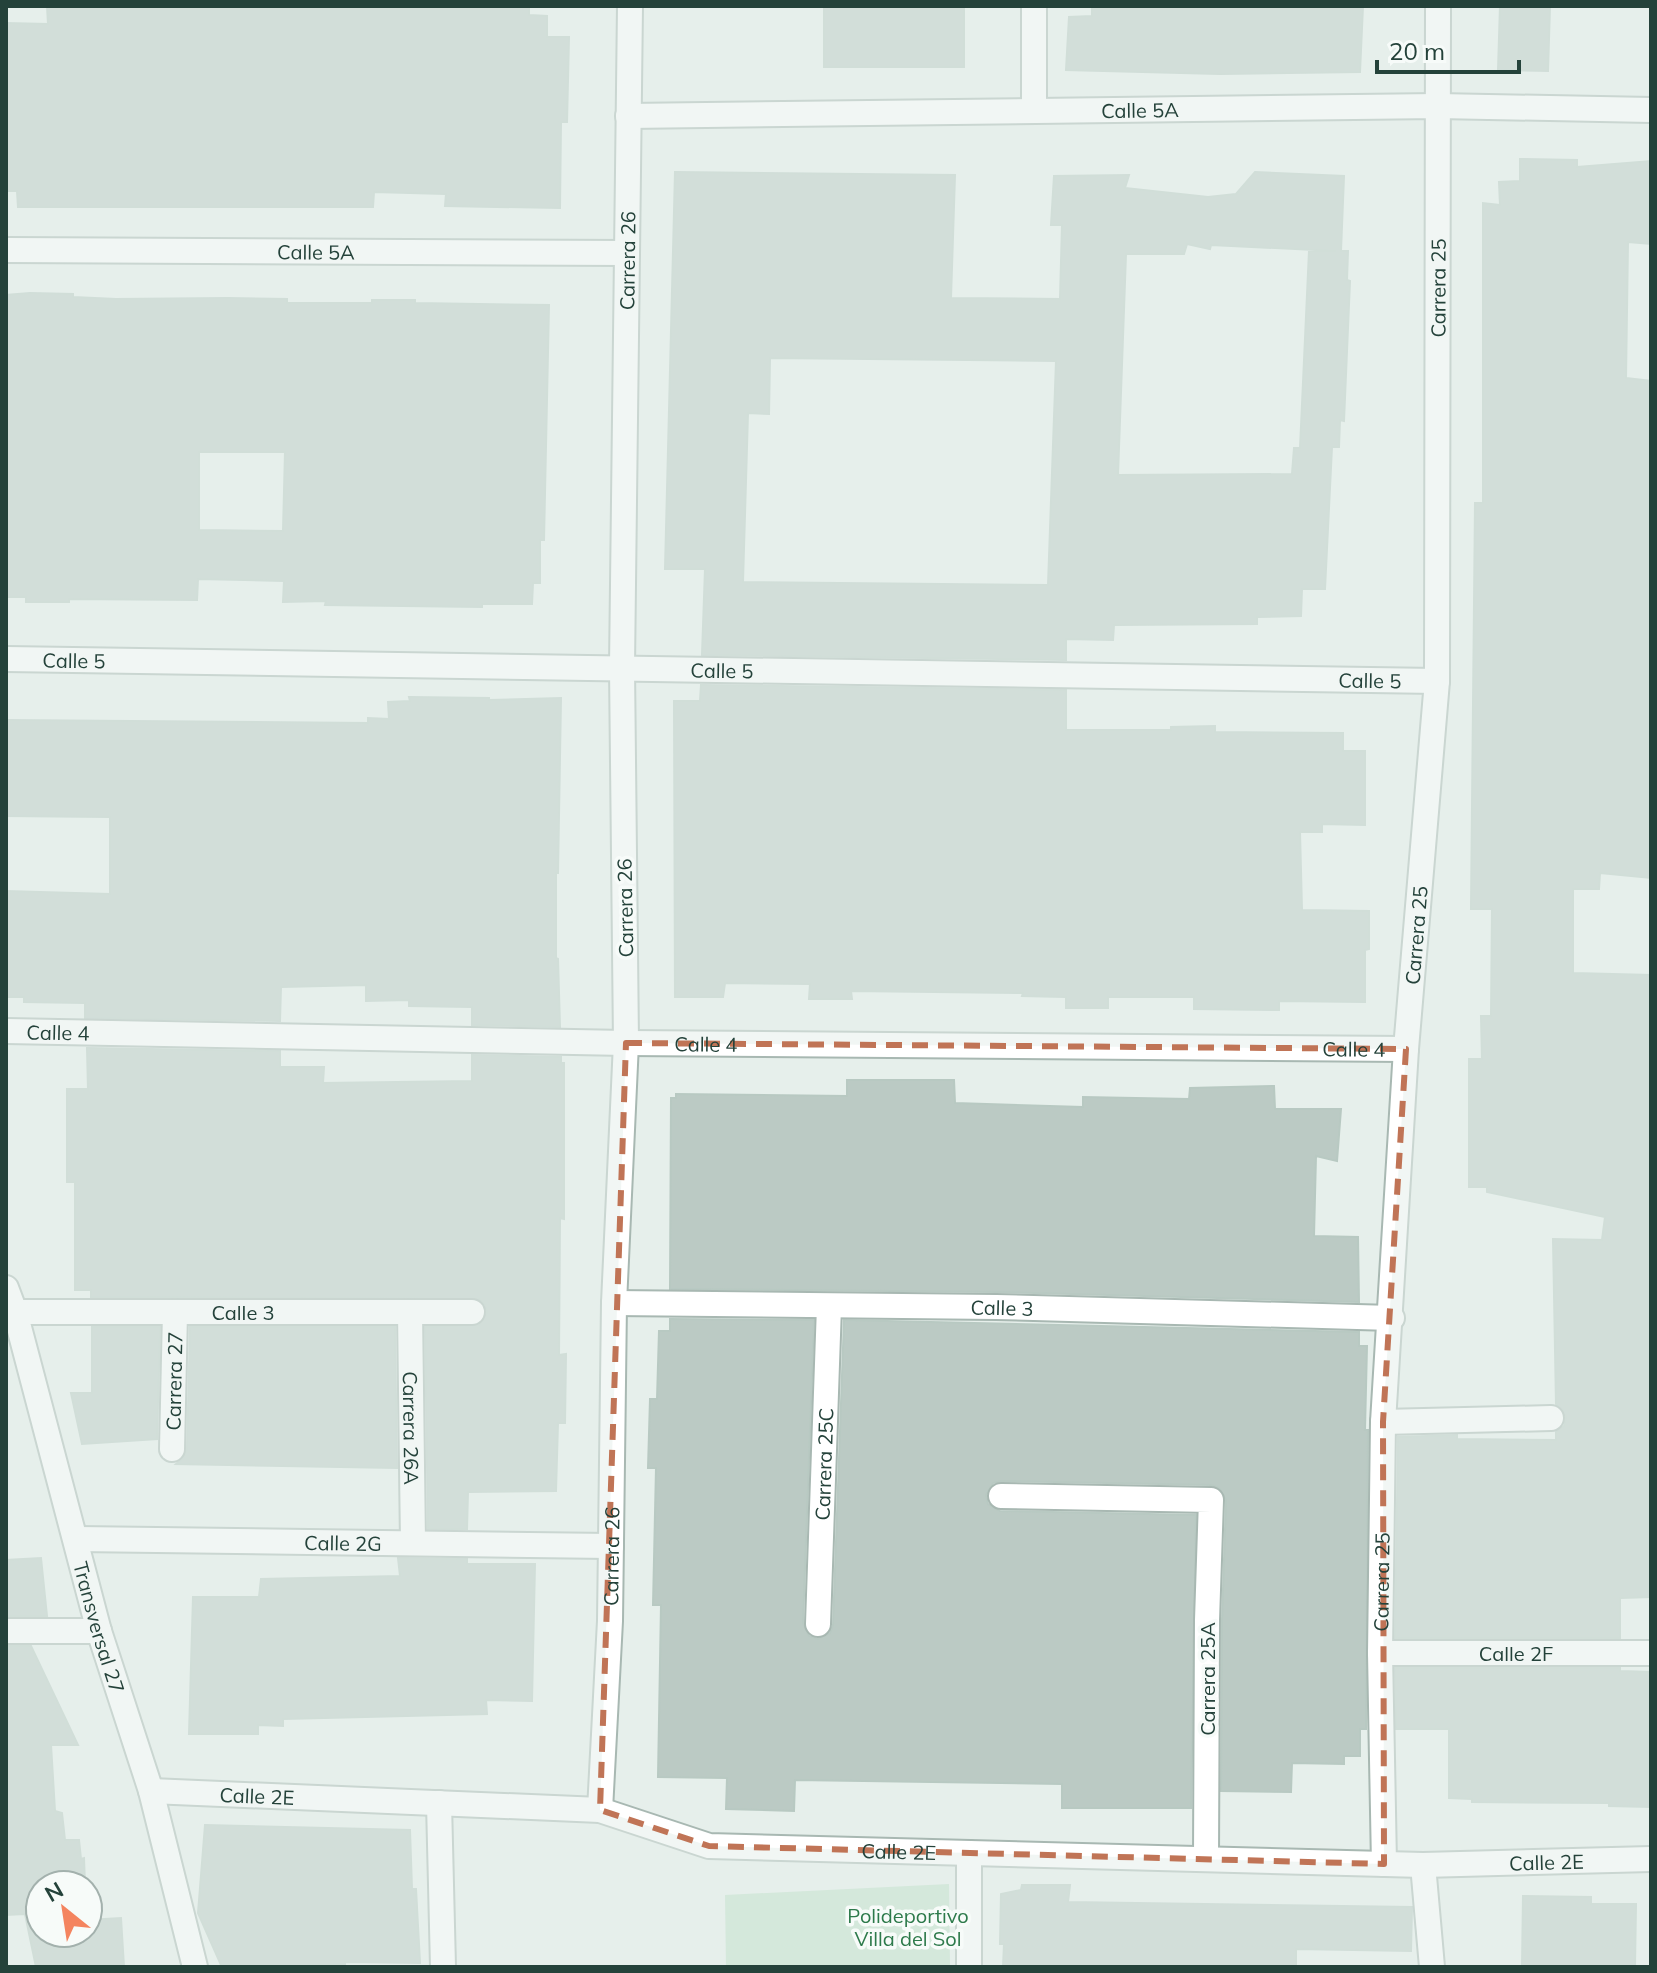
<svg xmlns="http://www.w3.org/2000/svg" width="1657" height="1973" viewBox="0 0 1657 1973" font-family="Mulish,sans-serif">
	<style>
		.green { fill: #bfe0c8 }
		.building { fill: #bbcac4; stroke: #b8c9c2; stroke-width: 2; fill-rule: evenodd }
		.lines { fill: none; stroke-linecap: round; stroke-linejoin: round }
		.street-casing { stroke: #a8b8b2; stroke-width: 28 }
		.street { stroke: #fff; stroke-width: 24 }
		.marked { fill: none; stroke: #c07456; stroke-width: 6; stroke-dasharray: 16 10; stroke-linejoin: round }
		.labels { text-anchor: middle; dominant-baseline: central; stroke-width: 7; stroke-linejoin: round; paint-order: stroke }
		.street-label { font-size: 20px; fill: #24423a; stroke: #f7fbf9 }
		.park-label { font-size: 20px; fill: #2d7a4b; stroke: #f7fbf9 }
	</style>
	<rect width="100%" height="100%" fill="#e6efeb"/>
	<polygon class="green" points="949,1884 950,1967 726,1967 725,1895"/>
	<g class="building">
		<polygon points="47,6 529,6 529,15 547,16 547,37 569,37 567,122 561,122 560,208 445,206 446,194 374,192 373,207 18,207 17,191 6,191 6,23 48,24"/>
		<rect x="824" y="6" width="140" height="61"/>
		<polygon points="1092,6 1363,6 1360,72 1220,74 1066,70 1069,17 1092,16"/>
		<polygon points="1500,6 1550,6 1548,71 1498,70"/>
		<polygon points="1520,159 1577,160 1577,167 1651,161 1651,244 1628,242 1626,378 1651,381 1651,878 1600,873 1599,889 1573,889 1573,973 1651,975 1651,1597 1620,1598 1620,1638 1395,1638 1398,1437 1457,1435 1457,1439 1556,1440 1556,1432 1564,1426 1566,1418 1563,1410 1556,1404 1553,1239 1602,1240 1605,1217 1487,1192 1487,1187 1469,1187 1469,1059 1482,1059 1481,1016 1491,1016 1492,909 1471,909 1475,503 1483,503 1483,203 1500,205 1499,182 1520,181"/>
		<path d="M 675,172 L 955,175 L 951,298 L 1060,299 L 1062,225 L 1051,225 L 1054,176 L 1129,175 L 1125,188 L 1208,197 L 1236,194 L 1255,172 L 1344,176 L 1341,251 L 1348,251 L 1347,280 L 1350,281 L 1344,421 L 1340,420 L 1339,447 L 1332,447 L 1325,589 L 1302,589 L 1301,616 L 1257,617 L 1257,624 L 1114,625 L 1113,640 L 1066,639 L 1066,660 L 702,655 L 705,569 L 665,569 ZM 1187,244 L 1210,249 L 1211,245 L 1336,251 L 1309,251 L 1300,448 L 1294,448 L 1292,474 L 1118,475 L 1126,254 L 1184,254 ZM 770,358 L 1056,361 L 1048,585 L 743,582 L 748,413 L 769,414 Z"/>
		<path d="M 30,293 L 73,294 L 73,297 L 116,299 L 228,298 L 287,299 L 287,303 L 372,303 L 372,300 L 415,300 L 415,303 L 549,305 L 544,540 L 540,540 L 540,583 L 533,583 L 532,604 L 482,604 L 482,607 L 325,605 L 326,601 L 283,602 L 284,581 L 198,579 L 197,600 L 69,599 L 69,602 L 26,602 L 26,597 L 6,597 L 6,295 ZM 199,452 L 285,452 L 283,531 L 199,530 Z"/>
		<polygon points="701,685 1066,690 1066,730 1171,730 1171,727 1215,726 1215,732 1343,733 1343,751 1365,751 1365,825 1322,824 1322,832 1300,832 1302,910 1369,911 1369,949 1365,950 1365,1002 1279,1001 1279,1010 1194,1009 1194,997 1108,997 1108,1008 1066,1008 1066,997 1022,996 1023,993 851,991 852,999 809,999 810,984 725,983 723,997 675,997 674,701 700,701"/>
		<polygon points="409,697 489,698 489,700 561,698 558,873 556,873 556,958 558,959 560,1027 472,1025 472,1007 409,1006 409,1000 366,1001 366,985 281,987 280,1021 85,1018 85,1003 24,1002 24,997 6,997 6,891 110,894 110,817 6,816 6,720 368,723 368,718 389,719 388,702 410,701"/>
		<polygon points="87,1048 280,1051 280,1067 324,1067 323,1083 472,1081 472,1055 561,1057 561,1063 564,1063 564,1219 560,1218 559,1355 566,1354 565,1423 558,1423 556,1491 468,1492 467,1529 428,1529 425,1327 479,1325 487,1313 485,1305 479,1299 91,1297 91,1290 75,1290 75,1182 67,1182 67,1089 88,1089"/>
		<polygon points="847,1080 954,1080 955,1103 1083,1107 1083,1097 1189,1099 1190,1088 1274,1086 1275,1109 1341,1109 1337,1161 1316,1156 1314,1236 1358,1237 1359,1302 996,1292 670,1289 671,1098 676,1098 676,1094 847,1096"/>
		<polygon points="670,1319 814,1320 803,1623 809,1636 818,1639 830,1633 833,1625 844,1320 1359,1332 1359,1346 1367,1346 1365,1430 1368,1430 1366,1729 1360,1729 1360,1756 1344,1756 1344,1764 1292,1763 1291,1792 1221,1791 1222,1620 1226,1500 1219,1488 1211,1485 1001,1481 993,1483 986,1495 988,1504 1000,1511 1196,1515 1191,1808 1062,1808 1062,1784 795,1780 794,1811 726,1809 727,1778 658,1777 661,1605 653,1605 656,1468 648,1468 650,1399 657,1399 659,1331 670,1331"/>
		<polygon points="92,1327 160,1327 157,1439 82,1444 71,1393 92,1393"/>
		<polygon points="190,1327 395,1327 397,1468 176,1464 184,1457 187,1449"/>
		<polygon points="41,1558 47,1616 6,1616 6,1560"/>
		<polygon points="398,1558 467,1559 467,1564 535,1564 532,1701 486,1700 487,1714 283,1719 283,1726 258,1725 258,1734 189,1734 193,1597 259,1597 261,1579 400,1576"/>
		<polygon points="6,1646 31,1646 78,1745 51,1745 55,1811 62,1813 65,1840 79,1840 81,1859 84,1858 85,1885 40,1885 40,1933 88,1933 88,1920 121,1918 124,1967 36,1967 25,1914 6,1915 6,1790 9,1790"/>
		<polygon points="1395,1668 1620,1668 1620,1671 1651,1672 1651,1807 1609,1806 1609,1803 1472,1802 1472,1799 1449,1798 1449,1729 1396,1729"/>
		<polygon points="205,1825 410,1830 412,1889 416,1889 420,1963 345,1962 345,1964 277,1967 221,1965 198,1913"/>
		<polygon points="1022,1885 1070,1885 1068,1902 1412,1907 1411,1951 1296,1949 1296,1967 1003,1967 1004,1944 1000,1944 1001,1894 1021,1890"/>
		<polygon points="1523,1896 1591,1897 1591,1904 1636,1904 1635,1967 1522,1967"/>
	</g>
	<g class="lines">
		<defs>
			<g id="street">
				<polyline points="1034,110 1034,6"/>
				<path id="s1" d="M 628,116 L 1438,106 L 1651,110"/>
				<path id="s2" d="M 6,250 L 627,253"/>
				<path id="s3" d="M 6,659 L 1437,681"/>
				<path id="s4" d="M 6,1031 L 626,1043 L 1406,1049"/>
				<path id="s5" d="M 6,1288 L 15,1312 L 99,1631 L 151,1791 L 195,1967"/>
				<path id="s6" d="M 614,1303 L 996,1307 L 1392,1318"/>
				<path id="s7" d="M 15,1312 L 472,1312"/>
				<path id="s8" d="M 410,1312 L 413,1543"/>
				<polyline points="1383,1422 1551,1418"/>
				<path id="s9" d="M 172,1449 L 175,1312"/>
				<polyline points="1001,1496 1211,1500 1207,1620 1206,1859"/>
				<path id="s10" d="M 77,1539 L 611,1546"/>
				<path id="s11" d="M 818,1624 L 829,1306"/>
				<polyline points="6,1631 99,1631"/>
				<path id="s12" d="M 1380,1653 L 1651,1653"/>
				<path id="s13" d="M 151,1791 L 600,1810 L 709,1846 L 1423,1865 L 1651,1859"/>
				<polyline points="439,1803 443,1967"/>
				<path id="s14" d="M 600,1810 L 610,1621 L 614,1303 L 626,1043 L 622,667 L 630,6"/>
				<polyline points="969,1853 969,1967"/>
				<path id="s15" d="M 1384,1864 L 1380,1653 L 1383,1422 L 1406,1049 L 1437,681 L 1438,6"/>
				<polyline points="1423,1865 1432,1967"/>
			</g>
		</defs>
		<use href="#street" class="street-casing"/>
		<use href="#street" class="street"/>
	</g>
	<path d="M0 0H1657V1973H0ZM 626,1043 L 1406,1049 L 1383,1422 L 1384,1864 L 709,1846 L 600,1810 Z" fill="#e6efeb" fill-opacity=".55" fill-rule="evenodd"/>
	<path class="marked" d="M 626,1043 L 1406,1049 L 1383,1422 L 1384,1864 L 709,1846 L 600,1810 Z"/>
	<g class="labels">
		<g class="street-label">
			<text stroke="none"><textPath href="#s1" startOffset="512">Calle 5A</textPath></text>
			<text stroke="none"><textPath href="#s2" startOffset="310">Calle 5A</textPath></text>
			<text stroke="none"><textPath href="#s14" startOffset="1550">Carrera 26</textPath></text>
			<text stroke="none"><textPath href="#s15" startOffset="1578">Carrera 25</textPath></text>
			<text stroke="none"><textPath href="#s3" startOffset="68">Calle 5</textPath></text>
			<text stroke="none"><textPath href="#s3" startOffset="716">Calle 5</textPath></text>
			<text stroke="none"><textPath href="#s3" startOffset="1364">Calle 5</textPath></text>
			<text transform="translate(625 908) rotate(-91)">Carrera 26</text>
			<text stroke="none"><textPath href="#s15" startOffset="930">Carrera 25</textPath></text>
			<text stroke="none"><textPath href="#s4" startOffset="52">Calle 4</textPath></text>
			<text stroke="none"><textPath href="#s4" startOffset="700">Calle 4</textPath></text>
			<text stroke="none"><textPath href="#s4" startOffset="1348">Calle 4</textPath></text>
			<text stroke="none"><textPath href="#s6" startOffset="388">Calle 3</textPath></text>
			<text stroke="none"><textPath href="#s7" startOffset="228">Calle 3</textPath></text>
			<text stroke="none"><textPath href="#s9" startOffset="68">Carrera 27</textPath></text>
			<text stroke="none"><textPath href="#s8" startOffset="116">Carrera 26A</textPath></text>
			<text stroke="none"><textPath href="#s11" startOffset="160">Carrera 25C</textPath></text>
			<text stroke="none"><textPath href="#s10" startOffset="266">Calle 2G</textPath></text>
			<text stroke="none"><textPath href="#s14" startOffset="254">Carrera 26</textPath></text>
			<text stroke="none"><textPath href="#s15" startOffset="282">Carrera 25</textPath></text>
			<text stroke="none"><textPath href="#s5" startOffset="352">Transversal 27</textPath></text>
			<text stroke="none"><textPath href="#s12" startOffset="136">Calle 2F</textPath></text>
			<text transform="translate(1207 1679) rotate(-90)">Carrera 25A</text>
			<text stroke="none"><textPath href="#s13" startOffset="106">Calle 2E</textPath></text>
			<text stroke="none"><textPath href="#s13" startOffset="754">Calle 2E</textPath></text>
			<text stroke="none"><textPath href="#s13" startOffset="1402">Calle 2E</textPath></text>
		</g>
		<g class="park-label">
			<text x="908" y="1915">Polideportivo<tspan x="908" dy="23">Villa del Sol</tspan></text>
		</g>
	</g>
	<rect width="1657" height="1973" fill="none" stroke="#24423a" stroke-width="16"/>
	<g transform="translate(64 1909) rotate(330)"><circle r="38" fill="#f7fbf9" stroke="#a3b1ad" stroke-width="2"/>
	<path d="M0-6L14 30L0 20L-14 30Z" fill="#f4845f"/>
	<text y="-12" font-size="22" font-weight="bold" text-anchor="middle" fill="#24423a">N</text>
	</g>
	<path d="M1377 60v12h142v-12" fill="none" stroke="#24423a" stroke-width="4"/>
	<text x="1389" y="60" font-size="24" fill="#24423a" stroke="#f7fbf9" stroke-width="6" paint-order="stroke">20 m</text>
</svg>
